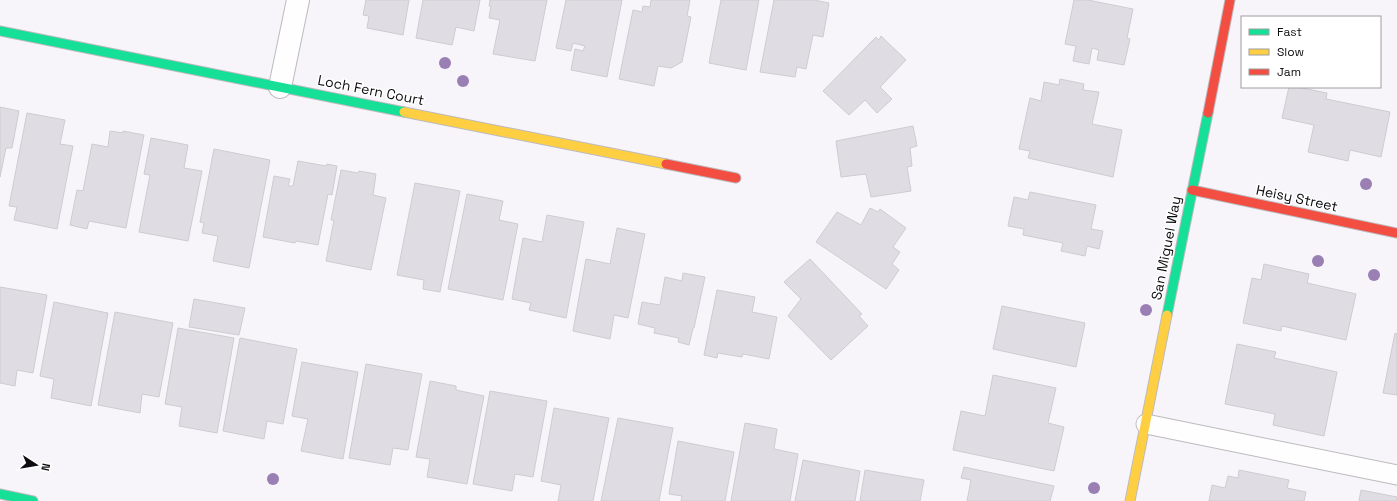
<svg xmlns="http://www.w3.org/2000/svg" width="1397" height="501" viewBox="0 0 1397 501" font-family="'Space Grotesk',sans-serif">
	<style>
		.building { fill: #e0dce4; stroke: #ceccd0 }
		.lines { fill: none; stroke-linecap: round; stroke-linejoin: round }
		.lane-casing { stroke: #bcbabe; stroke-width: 21 }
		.street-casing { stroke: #bcbabe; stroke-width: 24 }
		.fast-casing { stroke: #bcbabe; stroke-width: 11 }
		.slow-casing { stroke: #bcbabe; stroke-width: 11 }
		.jam-casing { stroke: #bcbabe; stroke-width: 11 }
		.lane { stroke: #fefefe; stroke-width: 19 }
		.street { stroke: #fefefe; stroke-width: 22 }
		.fast { stroke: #16e098; stroke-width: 9 }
		.slow { stroke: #ffcf43; stroke-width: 9 }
		.jam { stroke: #f24e42; stroke-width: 9 }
		.tree { fill: #9a7fb4 }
		.labels { text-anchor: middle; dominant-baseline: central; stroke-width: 3; stroke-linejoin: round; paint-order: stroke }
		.street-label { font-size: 14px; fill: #0d0d0f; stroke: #fff }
	</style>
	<rect width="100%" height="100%" fill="#f7f5fa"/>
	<g class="building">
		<polygon points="366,0 409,0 403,35 367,28 369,16 363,15"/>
		<polygon points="423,0 480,0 474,31 456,27 452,45 416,38"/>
		<polygon points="490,0 547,0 535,61 493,54 500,20 489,18 491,6 489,6"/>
		<polygon points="566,0 622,0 607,77 571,70 575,49 583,51 585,46 573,43 571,51 556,48"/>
		<polygon points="651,0 690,0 687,16 691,17 682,62 671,68 658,66 654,86 619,79 633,10 642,12 643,6 650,7"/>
		<polygon points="721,0 759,0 746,70 709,63"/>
		<polygon points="774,0 814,0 829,3 823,37 813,35 806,69 797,67 795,77 760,72"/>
		<polygon points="1074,0 1088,0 1133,9 1127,38 1130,39 1124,65 1097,60 1099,50 1092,48 1089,64 1073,61 1076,46 1065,44"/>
		<polygon points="881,36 906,60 880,87 892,99 877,113 865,100 849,115 823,91 876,37 879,40"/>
		<polygon points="1060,79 1084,84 1083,90 1099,92 1092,124 1122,130 1113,177 1028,158 1030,151 1019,149 1030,98 1041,101 1044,82 1059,85"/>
		<polygon points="1289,87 1297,87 1327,93 1326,99 1390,112 1381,157 1350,150 1348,161 1308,152 1314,125 1282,118"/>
		<polygon points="0,107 19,111 12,148 6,148 0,177"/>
		<polygon points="27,113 65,120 60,144 73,146 57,229 14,220 17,207 9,206"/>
		<polygon points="913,126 917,146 910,148 912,166 907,167 911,191 871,197 866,174 841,177 836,141"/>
		<polygon points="110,131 123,133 123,131 144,135 126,228 89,221 87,229 70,225 77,190 83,191 92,144 108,147"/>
		<polygon points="151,138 188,145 184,168 202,171 188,241 139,232 150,175 144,174"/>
		<polygon points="214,149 270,160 249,268 213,261 218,236 202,233 204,223 200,222"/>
		<polygon points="298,161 326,166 327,164 337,166 332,195 328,194 318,245 296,241 295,243 263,237 274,176 290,179 288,186 293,186"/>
		<polygon points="341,170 358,173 359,171 376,174 373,195 386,198 371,270 326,261 334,220 331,220"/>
		<polygon points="415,183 460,191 440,292 423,289 424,280 397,275"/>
		<polygon points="1030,192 1096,205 1091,229 1103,231 1099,249 1087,246 1085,256 1061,251 1063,243 1023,235 1024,229 1008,226 1014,197 1028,200"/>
		<polygon points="467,194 503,201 499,220 518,224 503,300 448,289"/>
		<polygon points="870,208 878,212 880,209 906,228 893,247 900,252 892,264 899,270 886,289 816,242 837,212 861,225"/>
		<polygon points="547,215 584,222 566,318 529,310 531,303 512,299 523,238 542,242"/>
		<polygon points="617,228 645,234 628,318 614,315 610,339 573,331 586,259 610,264"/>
		<polygon points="810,259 862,314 859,316 868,326 831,360 788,316 801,299 784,282"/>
		<polygon points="1264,264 1309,274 1307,283 1356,294 1346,340 1282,326 1281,331 1243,323 1252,278 1261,280"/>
		<polygon points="683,273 705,277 694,328 693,328 689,345 678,342 679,338 654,333 655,328 638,324 642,302 660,305 665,277 682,281"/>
		<polygon points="0,287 47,295 33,373 17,370 15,386 0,383"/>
		<polygon points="717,290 755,297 752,312 777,317 769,359 743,354 742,357 718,353 717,358 704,355"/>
		<polygon points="194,299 245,308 239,335 189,327"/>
		<polygon points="54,302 108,313 91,406 51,398 54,379 40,376"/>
		<polygon points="1002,306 1085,323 1076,367 993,349"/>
		<polygon points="115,312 173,323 159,397 142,394 140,413 98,405"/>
		<polygon points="178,328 234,338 217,433 179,426 182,407 165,404"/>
		<polygon points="1395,333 1397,334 1397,395 1383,393"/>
		<polygon points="240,338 297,349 283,424 267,421 264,439 223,431"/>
		<polygon points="1237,344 1276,352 1274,358 1337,372 1324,436 1273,425 1275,414 1225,404"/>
		<polygon points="302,362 358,372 343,459 301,451 308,419 292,416"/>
		<polygon points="366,364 422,374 408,450 393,448 390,465 349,458"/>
		<polygon points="993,375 1056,388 1048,423 1064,427 1054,471 953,450 961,411 985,416"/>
		<polygon points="430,381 456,386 456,390 484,396 467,484 427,477 430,459 416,457"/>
		<polygon points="490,391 547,401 533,477 515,474 512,491 473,484"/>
		<polygon points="554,408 609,418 593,501 558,501 561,485 541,481"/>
		<polygon points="618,418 673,428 659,501 601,501"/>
		<polygon points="745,423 777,429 774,449 798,454 790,501 731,501"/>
		<polygon points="678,441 734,452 725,501 681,501 682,496 669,494"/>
		<polygon points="803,460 860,471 855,501 795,501"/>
		<polygon points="964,467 1054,486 1050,501 967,501 971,480 961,478"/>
		<polygon points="865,470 924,480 920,501 860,501"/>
		<polygon points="1239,470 1289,480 1287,488 1306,492 1304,501 1209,501 1212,485 1225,488 1228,476 1238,478"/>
		<polygon points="1361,490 1397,497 1397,501 1359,501"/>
	</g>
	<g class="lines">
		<defs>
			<polyline id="lane" points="1146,424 1397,475"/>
			<polyline id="street" points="280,87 298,0"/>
			<g id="fast">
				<polyline points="0,31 404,112"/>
				<polyline points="1167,315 1208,113"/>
				<polyline points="0,494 33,501"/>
			</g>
			<g id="slow">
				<polyline points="404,112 666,164"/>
				<polyline points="1130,501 1167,315"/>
			</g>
			<g id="jam">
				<polyline points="1208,113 1230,0"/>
				<polyline points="666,164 736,178"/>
				<polyline points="1192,190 1397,233"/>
			</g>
		</defs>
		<use href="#lane" class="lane-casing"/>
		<use href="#street" class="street-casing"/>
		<use href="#fast" class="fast-casing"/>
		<use href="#slow" class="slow-casing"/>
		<use href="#jam" class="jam-casing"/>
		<use href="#lane" class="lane"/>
		<use href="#street" class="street"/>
		<use href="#fast" class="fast"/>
		<use href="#slow" class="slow"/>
		<use href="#jam" class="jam"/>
	</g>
	<g class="tree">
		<circle cx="445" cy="63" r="6"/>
		<circle cx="463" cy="81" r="6"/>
		<circle cx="1366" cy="184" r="6"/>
		<circle cx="1318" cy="261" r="6"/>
		<circle cx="1374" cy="275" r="6"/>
		<circle cx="1146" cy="310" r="6"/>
		<circle cx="273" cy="479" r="6"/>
		<circle cx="1094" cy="488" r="6"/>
	</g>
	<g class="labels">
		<g class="street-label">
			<text transform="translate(371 90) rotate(11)">Loch Fern Court</text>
			<text transform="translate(1297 198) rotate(12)">Heisy Street</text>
			<text transform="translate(1166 248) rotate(-79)">San Miguel Way</text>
		</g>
	</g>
	<rect x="1241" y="16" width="140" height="72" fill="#ffffff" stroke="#9e9e9f"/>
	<rect x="1249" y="29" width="20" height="6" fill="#16e098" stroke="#9e9e9f"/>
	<text x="1277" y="36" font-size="12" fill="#0d0d0f">Fast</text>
	<rect x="1249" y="49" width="20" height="6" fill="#ffcf43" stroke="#9e9e9f"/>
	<text x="1277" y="56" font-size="12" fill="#0d0d0f">Slow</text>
	<rect x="1249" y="69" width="20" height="6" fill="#f24e42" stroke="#9e9e9f"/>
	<text x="1277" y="76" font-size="12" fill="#0d0d0f">Jam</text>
	<g transform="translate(36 465) rotate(102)" stroke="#ffffff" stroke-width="3" paint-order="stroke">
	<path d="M0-3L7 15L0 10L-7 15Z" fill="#0d0d0f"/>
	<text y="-6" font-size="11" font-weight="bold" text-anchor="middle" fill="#0d0d0f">N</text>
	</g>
</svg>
